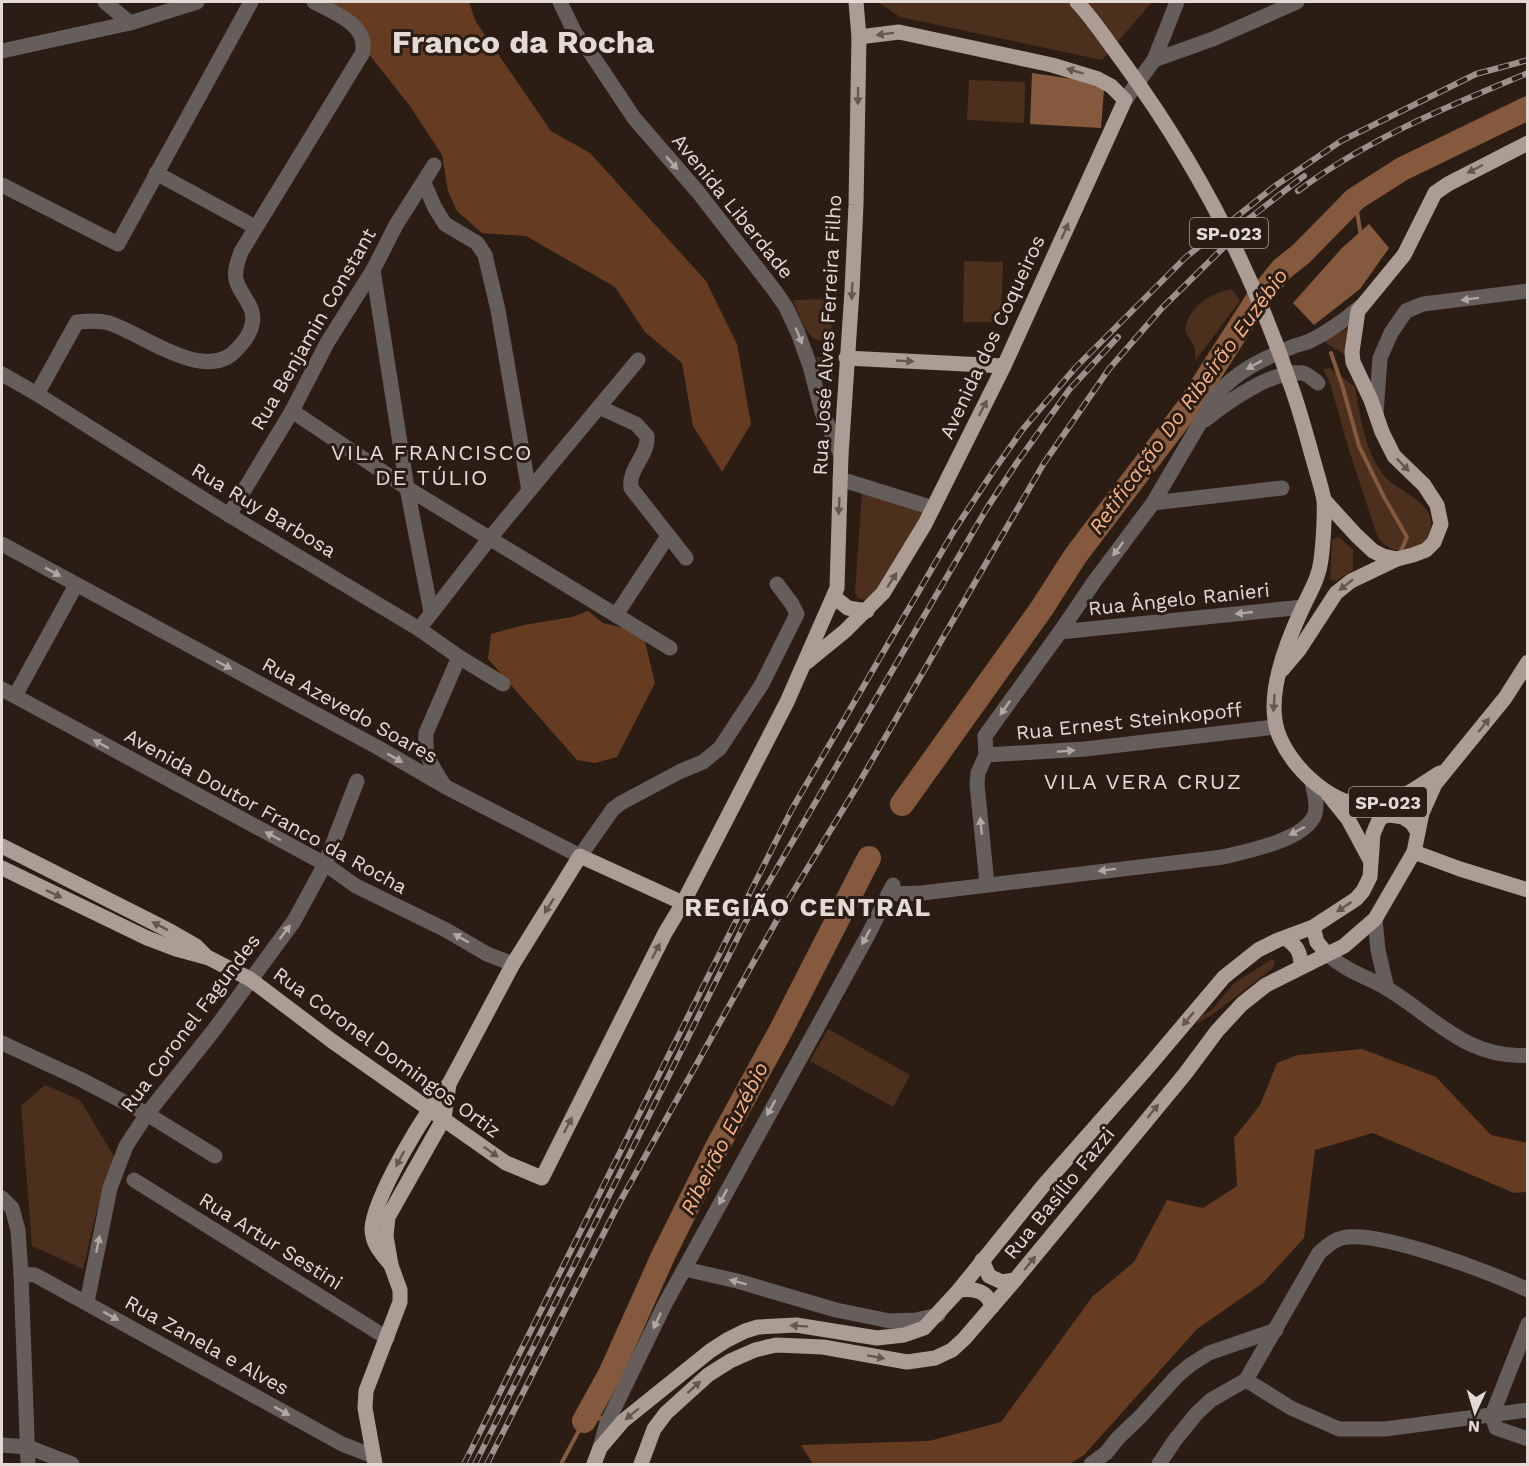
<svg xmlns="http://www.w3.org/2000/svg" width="1529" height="1466" viewBox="0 0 1529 1466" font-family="'Work Sans',sans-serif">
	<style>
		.green { fill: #4d2f1d }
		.forest { fill: #653c21 }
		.water { fill: #84593d }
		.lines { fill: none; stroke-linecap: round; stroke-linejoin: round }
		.stream { stroke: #84593d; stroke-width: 4 }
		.river { stroke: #84593d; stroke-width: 24 }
		.minor { stroke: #665e5a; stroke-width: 15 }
		.major { stroke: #ac9d94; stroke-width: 15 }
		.rail-casing { stroke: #9c9089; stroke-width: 6 }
		.rail { stroke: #2b1d14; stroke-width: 4; stroke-dasharray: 11; stroke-linecap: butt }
		.oneway { fill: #65574e }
		.oneway2 { fill: #b2a8a3 }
		.labels { text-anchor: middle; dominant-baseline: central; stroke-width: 6; stroke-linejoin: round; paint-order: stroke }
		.shield { fill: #2b1d14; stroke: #aca19a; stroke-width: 1.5 }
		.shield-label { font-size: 18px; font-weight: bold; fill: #e4dad4 }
		.street-label { font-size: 20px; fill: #e4dad4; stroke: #2b1d14 }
		.water-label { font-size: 21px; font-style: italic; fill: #f8b286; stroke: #2b1d14 }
		.quarter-label { font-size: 22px; letter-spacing: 1.5px; fill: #e4dad4; stroke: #2b1d14 }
		.district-label { font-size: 26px; font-weight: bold; letter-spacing: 1.5px; fill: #e4dad4; stroke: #2b1d14 }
		.town-label { font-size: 32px; font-weight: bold; fill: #e4dad4; stroke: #2b1d14 }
	</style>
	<rect width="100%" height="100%" fill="#2b1d14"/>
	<g class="green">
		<polygon points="878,2 1152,2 1102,60 900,17"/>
		<polygon points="969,80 1025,82 1024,123 967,120"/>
		<polygon points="964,261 1003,262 1001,322 963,322"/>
		<path d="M 1232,289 L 1240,301 L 1195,361 C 1197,345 1192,344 1185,331 C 1187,307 1211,293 1232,289 Z"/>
		<path d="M 833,299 L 831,333 C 812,357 799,314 793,300 Z"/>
		<polygon points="1349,328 1350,358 1323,341"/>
		<polygon points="816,357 834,357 833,380 825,381"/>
		<path d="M 1330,368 L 1355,387 C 1358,408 1366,450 1378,467 C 1380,470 1383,475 1386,478 C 1402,494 1442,504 1428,536 C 1425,541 1417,547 1412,552 C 1398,551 1387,550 1378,538 L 1349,450 L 1330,383 L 1323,369 Z"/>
		<polygon points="862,492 928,513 874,593 865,600 858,598 855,593"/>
		<polygon points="1339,537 1353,550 1353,570 1336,581 1330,579 1332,540"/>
		<polygon points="1272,959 1275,962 1272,969 1212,1015 1194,1025 1203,1014 1211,1011 1233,984"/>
		<polygon points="828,1029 910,1075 893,1107 810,1061"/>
		<polygon points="45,1085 80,1100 115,1158 96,1213 83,1269 32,1246 21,1106"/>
	</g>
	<g class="forest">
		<polygon points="333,2 469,2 476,22 551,131 590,153 706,281 737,344 751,424 722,472 693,426 682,363 645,332 615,287 526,236 482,233 457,211 448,191 442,155 410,106 333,9"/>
		<polygon points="588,611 603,623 643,633 655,683 617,757 595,763 577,760 488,659 491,634 524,625 572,617"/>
		<polygon points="1362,1049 1436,1077 1491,1135 1527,1143 1527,1192 1514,1193 1373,1133 1315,1150 1304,1238 1263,1283 1197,1329 1084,1455 1069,1464 813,1464 801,1445 929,1441 1001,1422 1093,1296 1134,1262 1167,1200 1203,1208 1237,1186 1234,1138 1260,1105 1277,1063 1298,1055"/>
	</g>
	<g class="water">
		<polygon points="1032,73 1073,79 1104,89 1101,128 1030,124"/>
		<polygon points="1369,224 1389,248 1360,289 1314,325 1293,303 1342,248"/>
	</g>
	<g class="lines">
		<g class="stream">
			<polyline points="1355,199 1361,236"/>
			<polyline points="1331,353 1343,388 1359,446 1384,497 1407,537 1400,553"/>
			<polyline points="561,1464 584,1421 602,1418"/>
		</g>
		<g class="river">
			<polyline points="902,804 1042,608 1076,555 1187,409 1257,300 1282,269 1301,254 1355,199 1402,169 1528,108"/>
			<polyline points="584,1421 611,1372 663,1256 716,1149 781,1030 869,858"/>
		</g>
		<g class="minor">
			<polyline points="105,2 130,23"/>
			<polyline points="560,2 575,33 592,55 634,118 698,192 775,291 786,307 798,333 810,366 822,412 841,455"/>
			<polyline points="2,51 130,23 197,2"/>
			<polyline points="1154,60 1213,39 1297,2"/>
			<polyline points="1125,100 1154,60 1177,2"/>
			<polyline points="156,173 255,227"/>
			<polyline points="424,183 435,208 445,224 477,243 485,255 498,310 529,491"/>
			<polyline points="2,185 118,244 251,2"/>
			<polyline points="373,270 407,488 431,612"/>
			<polyline points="2,374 37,394 229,515 419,629 459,657 503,684"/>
			<path d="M 37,394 L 77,322 C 88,321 98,320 109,323 C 144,334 207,386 238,348 C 244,342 250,333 252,325 C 257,306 239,295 236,279 C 234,270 238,261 241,252 L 362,54 C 370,25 334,13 314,2"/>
			<path d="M 599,407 L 636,424 L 647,436 C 649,455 628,468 631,488 L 686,558"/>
			<polyline points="292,411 407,488 670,648"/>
			<polyline points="1376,414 1380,358 1391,333 1406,311 1423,304 1528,291"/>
			<path d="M 1205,420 C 1226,403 1273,369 1302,373 C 1308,374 1313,379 1318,383"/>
			<polyline points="840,479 933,508"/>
			<polyline points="1153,503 1282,488"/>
			<polyline points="229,515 292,411 327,343 373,270 396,225 434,165"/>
			<polyline points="2,544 377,747 446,787 580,856 613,809 621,803 681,771 703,762 720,748 762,684 797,614 792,604 777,584"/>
			<polyline points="616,615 668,536"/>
			<polyline points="419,629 490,538 638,360"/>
			<polyline points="1060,632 1303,607"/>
			<polyline points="2,689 325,864 356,886 446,930 487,954 513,964"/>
			<polyline points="15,696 76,585"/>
			<path d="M 986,755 L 985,736 L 1060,632 L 1094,582 L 1153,503 L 1217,394 C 1237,371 1264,358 1292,347 C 1297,344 1304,344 1310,341 C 1328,332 1345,320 1360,307"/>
			<polyline points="986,755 1085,749 1275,727"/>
			<polyline points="986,755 978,773 977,784 987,884"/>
			<path d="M 444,785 C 432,766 424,756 426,733 L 459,657"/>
			<path d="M 888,894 L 922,893 L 1223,857 C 1247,851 1306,840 1315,814 C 1318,804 1314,792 1312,782"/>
			<polyline points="1375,919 1378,950 1387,989"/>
			<path d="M 1327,954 C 1346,971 1367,977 1388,989 C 1434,1017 1468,1060 1528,1055"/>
			<polyline points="2,1043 80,1079 147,1114 215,1156"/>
			<polyline points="134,1180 387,1338"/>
			<polyline points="2,1198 12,1208 18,1230 21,1274 28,1464"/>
			<polyline points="685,1269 737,1281 836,1310 890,1321 916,1320 938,1315"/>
			<polyline points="21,1274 35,1275 342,1444 373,1456"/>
			<polyline points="87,1302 110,1188 126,1146 147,1114 214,1030 294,921 325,864 357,781"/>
			<polyline points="1528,1324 1492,1415 1496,1428 1528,1439"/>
			<polyline points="1246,1380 1291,1408 1339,1429 1385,1429 1528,1410"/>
			<polyline points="2,1445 28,1447 72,1464"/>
			<polyline points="600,1448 607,1423 665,1304 868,935 893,885"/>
			<polyline points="1091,1464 1106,1453 1118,1438 1140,1417 1177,1376 1190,1365 1209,1353 1276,1330"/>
			<path d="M 1159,1464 L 1175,1440 L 1197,1413 L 1211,1400 L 1246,1380 L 1319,1253 C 1326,1247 1333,1240 1342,1238 C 1377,1229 1493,1273 1528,1290"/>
		</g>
		<g class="major">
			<path d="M 1077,2 C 1094,20 1108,42 1123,62 C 1195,161 1251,267 1290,383 C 1300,410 1307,438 1315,466 C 1318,477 1322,489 1324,500 C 1325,514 1323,546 1321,560 C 1319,578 1310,592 1303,607 C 1286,643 1263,700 1280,738 C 1296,774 1341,814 1383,804 C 1403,799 1423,783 1440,773"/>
			<polyline points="846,358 1004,366"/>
			<polyline points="1324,500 1356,535 1373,551 1383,556 1397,559 1413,555 1426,550 1434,542 1441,524 1437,505 1424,485 1394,456 1382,432 1371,400 1353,362 1352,352 1358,311 1404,255 1435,193 1448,184 1528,143"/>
			<polyline points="834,597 848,608 867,611"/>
			<polyline points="807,662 845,631 883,593 925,524 1004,366 1125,100 1111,86 1098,79 1052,65 899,32 859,37"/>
			<polyline points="1282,670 1299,650 1336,593 1351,581 1397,559"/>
			<polyline points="1328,794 1348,819 1370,860"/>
			<polyline points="2,846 170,931 196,946 206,956"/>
			<polyline points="1414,852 1460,869 1528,890"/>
			<polyline points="2,868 147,938 176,949 209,958 250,979 332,1041 506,1163 542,1178 665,933 683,903 787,702 837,588 841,455 852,291 856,205 859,37 856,2"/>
			<polyline points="1313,927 1317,942 1327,954"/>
			<path d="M 1285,938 C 1297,946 1301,952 1301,967"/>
			<polyline points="982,1260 989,1276 1002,1282 1015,1280"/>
			<path d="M 391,1265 C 382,1254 372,1244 372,1229 C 373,1199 427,1107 449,1084 L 513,964 L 580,856 L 683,903"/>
			<path d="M 959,1290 C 975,1288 988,1291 992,1307"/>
			<polyline points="375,1464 365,1408 366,1391 400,1302 400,1290 391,1265 386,1236 388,1217 444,1118 449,1084"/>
			<polyline points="594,1464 600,1448 623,1421 710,1351 727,1340 745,1331 758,1327 796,1325 877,1338 904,1335 924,1328 959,1290 1043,1186 1148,1067 1224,977 1258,950 1278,940 1313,927 1356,899 1363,891 1370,877 1373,834 1379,820 1384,816 1390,815 1403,817 1412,823 1417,831"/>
			<polyline points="641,1464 654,1429 666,1413 708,1375 730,1361 755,1350 776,1345 823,1347 907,1362 935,1358 952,1350 964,1339 1015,1280 1185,1074 1217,1031 1242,1004 1266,985 1344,946 1375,919 1414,852 1422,813 1435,784 1505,698 1528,662"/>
		</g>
		<defs>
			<g id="rail">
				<path d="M 1298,191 C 1367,139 1449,106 1528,73"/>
				<polyline points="1238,227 1304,176"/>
				<polyline points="464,1464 792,809 955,529 994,470 1023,429 1076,367 1186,257 1275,186 1341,141 1476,74 1528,60"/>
				<polyline points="475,1464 745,923 987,508 1018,461 1069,390 1118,337"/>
				<polyline points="487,1464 617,1207 787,902 856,788 1044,463 1109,369 1162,308 1223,248 1251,227"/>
			</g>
		</defs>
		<use href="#rail" class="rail-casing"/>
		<use href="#rail" class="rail"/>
	</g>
	<defs><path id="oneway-solid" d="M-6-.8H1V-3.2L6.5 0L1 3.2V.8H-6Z" transform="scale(1.5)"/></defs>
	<g class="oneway">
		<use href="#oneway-solid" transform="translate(885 34) rotate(173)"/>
		<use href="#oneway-solid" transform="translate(1075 71) rotate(-163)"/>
		<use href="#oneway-solid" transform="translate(858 96) rotate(91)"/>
		<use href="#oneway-solid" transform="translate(1475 169) rotate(152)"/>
		<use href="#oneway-solid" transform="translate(1065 231) rotate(-66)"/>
		<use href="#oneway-solid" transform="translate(852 291) rotate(93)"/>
		<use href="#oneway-solid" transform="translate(905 361) rotate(3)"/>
		<use href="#oneway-solid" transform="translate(983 408) rotate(-63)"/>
		<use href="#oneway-solid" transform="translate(1403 465) rotate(46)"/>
		<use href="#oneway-solid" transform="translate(839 506) rotate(93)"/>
		<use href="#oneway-solid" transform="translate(892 580) rotate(-57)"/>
		<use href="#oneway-solid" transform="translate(1346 585) rotate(142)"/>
		<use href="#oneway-solid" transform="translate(1274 703) rotate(94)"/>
		<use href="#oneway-solid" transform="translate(1484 725) rotate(-52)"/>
		<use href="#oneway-solid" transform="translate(54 894) rotate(26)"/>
		<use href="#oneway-solid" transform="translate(549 906) rotate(122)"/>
		<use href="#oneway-solid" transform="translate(1344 907) rotate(147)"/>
		<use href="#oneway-solid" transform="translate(160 926) rotate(-153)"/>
		<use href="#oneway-solid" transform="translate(656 951) rotate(-63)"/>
		<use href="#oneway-solid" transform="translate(1188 1019) rotate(130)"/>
		<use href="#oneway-solid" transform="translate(1153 1111) rotate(-51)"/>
		<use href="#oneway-solid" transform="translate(568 1125) rotate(-63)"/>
		<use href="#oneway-solid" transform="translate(491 1152) rotate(35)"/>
		<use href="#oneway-solid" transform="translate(400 1159) rotate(118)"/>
		<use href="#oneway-solid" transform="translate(1030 1263) rotate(-51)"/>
		<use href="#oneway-solid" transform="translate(799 1326) rotate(-176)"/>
		<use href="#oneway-solid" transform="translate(876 1357) rotate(10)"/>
		<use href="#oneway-solid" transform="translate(694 1387) rotate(-42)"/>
		<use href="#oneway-solid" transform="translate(632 1414) rotate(141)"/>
	</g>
	<g class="oneway2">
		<use href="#oneway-solid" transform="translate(672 163) rotate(49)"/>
		<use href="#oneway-solid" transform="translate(1470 299) rotate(173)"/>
		<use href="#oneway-solid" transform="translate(799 336) rotate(68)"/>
		<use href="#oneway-solid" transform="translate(1254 365) rotate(151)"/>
		<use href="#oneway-solid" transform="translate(1118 549) rotate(127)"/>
		<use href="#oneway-solid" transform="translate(53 572) rotate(29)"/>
		<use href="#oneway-solid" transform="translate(1244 613) rotate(174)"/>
		<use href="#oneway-solid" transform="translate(224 665) rotate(28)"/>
		<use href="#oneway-solid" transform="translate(1005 708) rotate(125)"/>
		<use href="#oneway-solid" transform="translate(101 744) rotate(-151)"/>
		<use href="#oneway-solid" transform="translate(1066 751) rotate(-4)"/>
		<use href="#oneway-solid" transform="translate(395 758) rotate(30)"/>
		<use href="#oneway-solid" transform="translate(981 826) rotate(-96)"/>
		<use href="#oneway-solid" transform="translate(1297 831) rotate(152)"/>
		<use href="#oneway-solid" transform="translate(273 836) rotate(-152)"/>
		<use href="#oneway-solid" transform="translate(1107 870) rotate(173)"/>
		<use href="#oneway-solid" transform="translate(285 932) rotate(-53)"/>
		<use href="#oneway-solid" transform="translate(866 937) rotate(118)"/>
		<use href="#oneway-solid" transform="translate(461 938) rotate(-150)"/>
		<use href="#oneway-solid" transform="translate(771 1108) rotate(119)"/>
		<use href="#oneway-solid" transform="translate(723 1197) rotate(118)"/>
		<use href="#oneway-solid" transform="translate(98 1244) rotate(-79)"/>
		<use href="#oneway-solid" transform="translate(738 1282) rotate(-165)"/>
		<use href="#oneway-solid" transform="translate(111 1316) rotate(29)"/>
		<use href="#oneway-solid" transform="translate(657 1321) rotate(115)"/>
		<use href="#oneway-solid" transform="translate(282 1411) rotate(29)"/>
	</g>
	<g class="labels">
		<g class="shield">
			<rect x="1190" y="218" width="78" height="30" rx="4.5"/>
			<rect x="1349" y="787" width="78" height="30" rx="4.5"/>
		</g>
		<g class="shield-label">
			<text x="1229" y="233">SP-023</text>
			<text x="1388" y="802">SP-023</text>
		</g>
		<g class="street-label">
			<text transform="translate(733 206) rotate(51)">Avenida Liberdade</text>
			<text transform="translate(313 329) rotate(-60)">Rua Benjamin Constant</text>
			<text transform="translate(827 335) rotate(-87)">Rua José Alves Ferreira Filho</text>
			<text transform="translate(992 337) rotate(-65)">Avenida dos Coqueiros</text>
			<text transform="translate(264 510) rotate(31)">Rua Ruy Barbosa</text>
			<text transform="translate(1179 599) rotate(-6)">Rua Ângelo Ranieri</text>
			<text transform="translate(350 710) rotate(29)">Rua Azevedo Soares</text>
			<text transform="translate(1129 721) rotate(-6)">Rua Ernest Steinkopoff</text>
			<text transform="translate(266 811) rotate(29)">Avenida Doutor Franco da Rocha</text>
			<text transform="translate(190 1023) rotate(-53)">Rua Coronel Fagundes</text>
			<text transform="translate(387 1052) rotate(36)">Rua Coronel Domingos Ortiz</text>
			<text transform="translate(1059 1193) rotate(-51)">Rua Basílio Fazzi</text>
			<text transform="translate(271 1241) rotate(32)">Rua Artur Sestini</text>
			<text transform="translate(207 1345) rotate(29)">Rua Zanela e Alves</text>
		</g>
		<g class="water-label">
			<text transform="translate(1188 401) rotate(-54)">Retificação Do Ribeirão Euzébio</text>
			<text transform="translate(724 1138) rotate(-63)">Ribeirão Euzébio</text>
		</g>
		<g class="quarter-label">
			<text x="432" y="452">VILA FRANCISCO<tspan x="432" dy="25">DE TÚLIO</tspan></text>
			<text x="1143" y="781">VILA VERA CRUZ</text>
		</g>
		<g class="district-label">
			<text x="808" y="907">REGIÃO CENTRAL</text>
		</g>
		<g class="town-label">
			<text x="523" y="42">Franco da Rocha</text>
		</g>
	</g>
	<rect width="1529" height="1466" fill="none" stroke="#e4dad4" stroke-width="6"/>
	<g transform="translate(1475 1412) rotate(184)" stroke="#2b1d14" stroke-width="4.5" paint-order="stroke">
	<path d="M0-4.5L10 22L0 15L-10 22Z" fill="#e4dad4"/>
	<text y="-9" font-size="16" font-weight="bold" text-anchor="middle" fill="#e4dad4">N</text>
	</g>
</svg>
